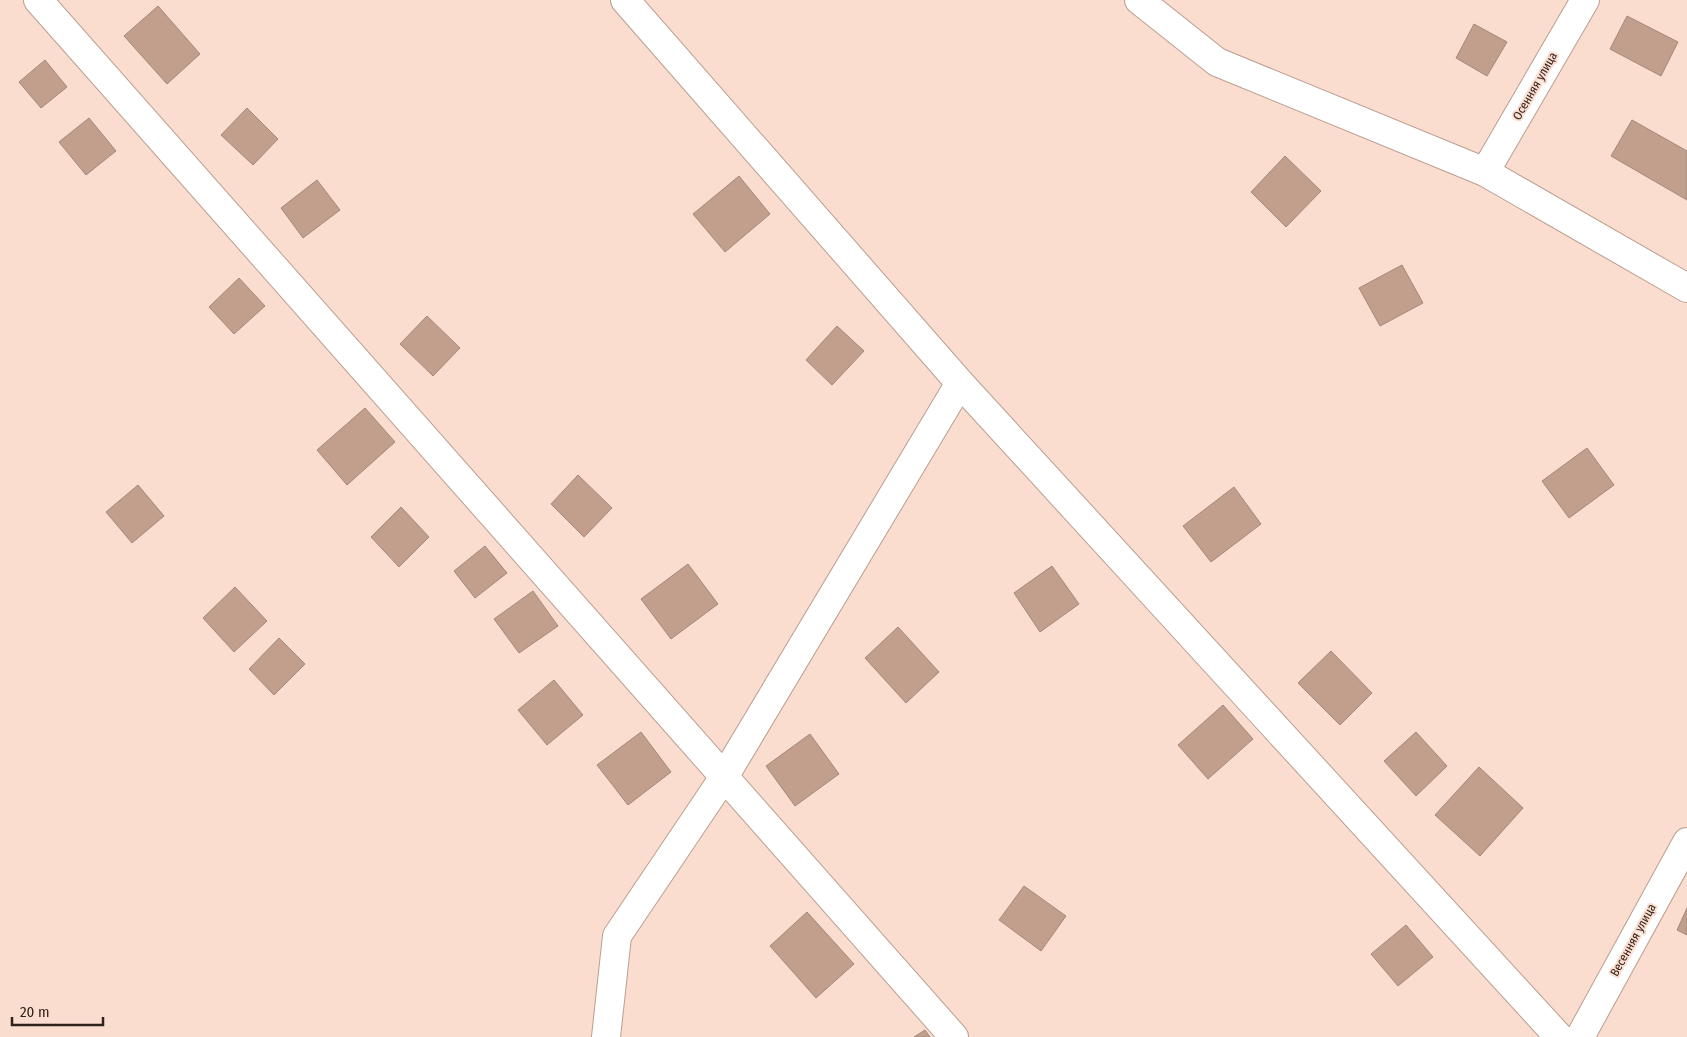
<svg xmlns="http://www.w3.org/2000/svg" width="1687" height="1037" viewBox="0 0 1687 1037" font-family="'Fira Sans Condensed',sans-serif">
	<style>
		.building { fill: #c29f8d; stroke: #a3887b }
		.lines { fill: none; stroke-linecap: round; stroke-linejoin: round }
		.minor-casing { stroke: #ba9e90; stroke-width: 30 }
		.minor { stroke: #fff; stroke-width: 28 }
		.labels { text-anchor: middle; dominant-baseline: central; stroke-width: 4; stroke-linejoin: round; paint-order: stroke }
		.street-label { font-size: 12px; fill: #2d221c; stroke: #fbddcf }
	</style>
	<rect width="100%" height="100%" fill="#fbddcf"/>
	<g class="building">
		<polygon points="158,6 200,54 167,84 124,36"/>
		<polygon points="1627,16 1678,42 1661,76 1610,49"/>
		<polygon points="1474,24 1507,42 1487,76 1456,58"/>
		<polygon points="45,60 67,87 41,108 19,82"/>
		<polygon points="247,108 278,139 253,165 221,135"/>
		<polygon points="89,118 116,151 86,175 59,142"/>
		<polygon points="1632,120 1687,151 1687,200 1611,156"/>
		<polygon points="1285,156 1321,191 1286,227 1251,192"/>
		<polygon points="739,176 770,214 725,252 693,214"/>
		<polygon points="317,180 340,210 303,238 281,208"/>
		<polygon points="1402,265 1423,303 1380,326 1359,288"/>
		<polygon points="239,278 265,306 234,334 209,307"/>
		<polygon points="427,316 460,348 433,376 400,344"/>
		<polygon points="837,326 864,351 832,385 806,360"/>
		<polygon points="365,408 395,442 347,485 317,450"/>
		<polygon points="1587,448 1614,485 1569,518 1542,481"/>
		<polygon points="578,475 612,508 584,537 551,504"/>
		<polygon points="138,485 164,516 132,543 106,512"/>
		<polygon points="1234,487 1261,524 1211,562 1183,526"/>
		<polygon points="401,507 429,537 399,567 371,537"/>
		<polygon points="485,546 507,573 475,598 454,571"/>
		<polygon points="688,564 718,604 671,639 641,599"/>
		<polygon points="1052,566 1079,604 1040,632 1014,593"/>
		<polygon points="235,587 267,621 234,652 203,618"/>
		<polygon points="533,591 558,626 519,653 494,619"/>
		<polygon points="898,627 939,672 906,703 865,658"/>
		<polygon points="279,638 305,664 274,695 249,669"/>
		<polygon points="1331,651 1372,693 1340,725 1298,683"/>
		<polygon points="554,680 583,715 547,745 518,710"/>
		<polygon points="1223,705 1253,739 1208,779 1178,745"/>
		<polygon points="641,732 671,772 628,805 597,765"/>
		<polygon points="1416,732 1447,766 1416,796 1384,761"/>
		<polygon points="810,734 839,774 795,806 766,766"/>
		<polygon points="1479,767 1523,808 1480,856 1435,815"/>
		<polygon points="1024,886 1066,916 1041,951 999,920"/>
		<polygon points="1687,908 1687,935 1677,930"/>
		<polygon points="807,912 854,964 816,998 770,946"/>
		<polygon points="1406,925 1433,957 1398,986 1371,954"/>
		<polygon points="925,1030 930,1037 914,1037"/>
	</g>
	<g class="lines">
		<defs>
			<g id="minor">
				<polyline points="38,0 954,1037"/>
				<polyline points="625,0 960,383 1559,1037"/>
				<polyline points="1139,0 1217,62 1485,172 1687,288"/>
				<polyline points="1485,172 1585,0"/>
				<polyline points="606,1037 617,936 724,777 960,383"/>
				<polyline points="1580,1037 1687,842"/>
			</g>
		</defs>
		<use href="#minor" class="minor-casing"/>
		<use href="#minor" class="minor"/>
	</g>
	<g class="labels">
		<g class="street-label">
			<text transform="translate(1535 86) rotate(-60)">Осенняя улица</text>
			<text transform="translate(1633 940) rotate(-61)">Весенняя улица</text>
		</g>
	</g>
	<path d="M12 1017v8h91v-8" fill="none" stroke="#2d221c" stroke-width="2.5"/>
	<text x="20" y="1017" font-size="15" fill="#2d221c" stroke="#fbddcf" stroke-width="4" paint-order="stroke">20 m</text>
</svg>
